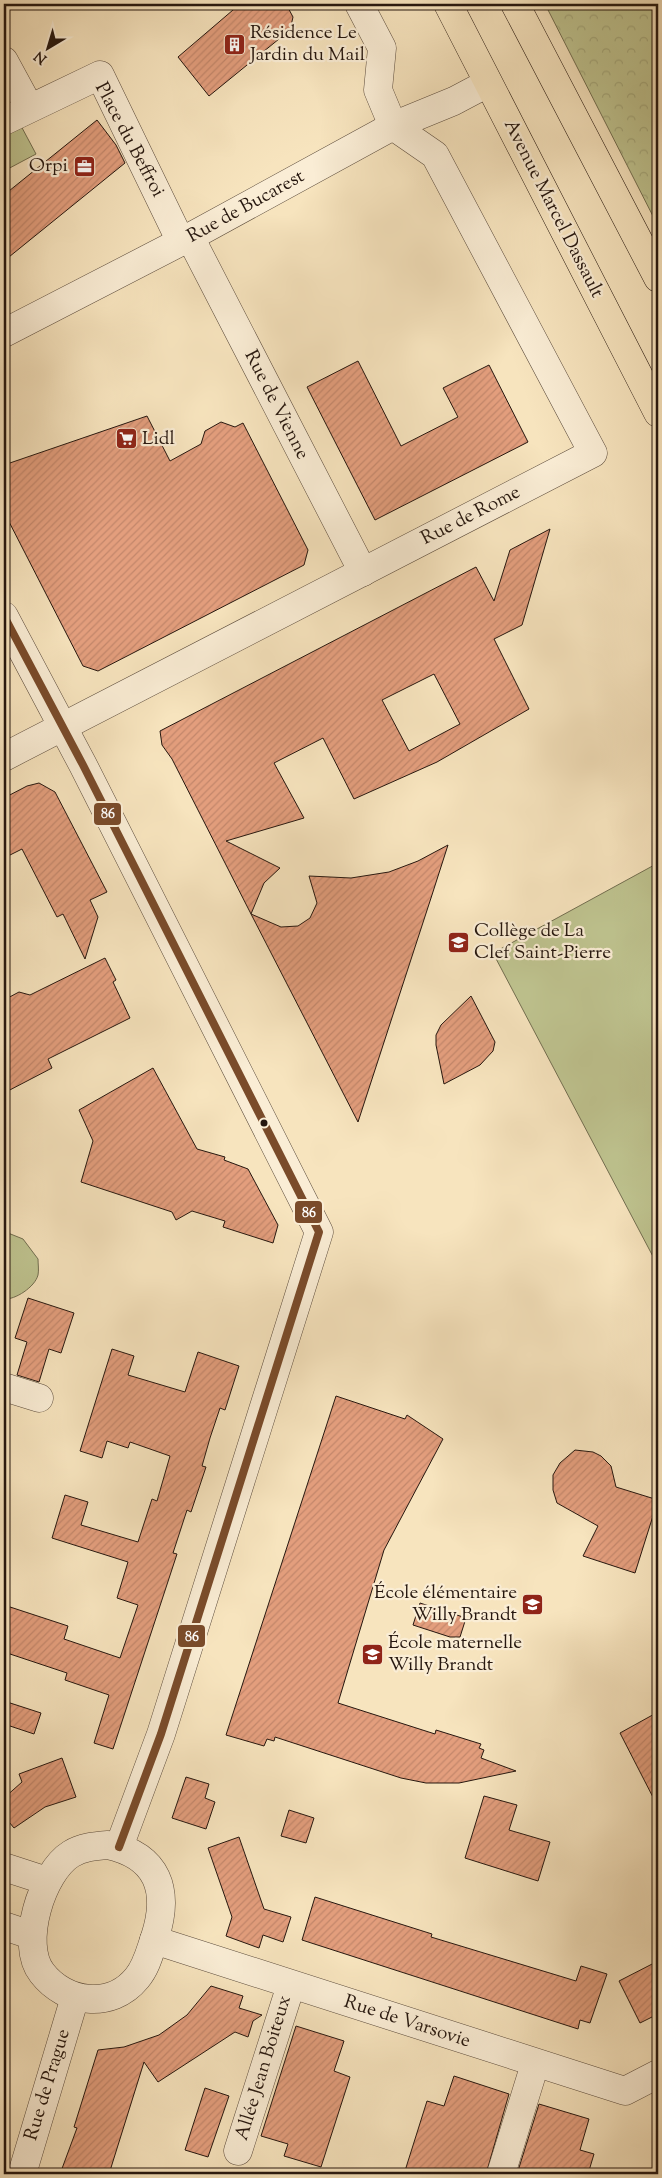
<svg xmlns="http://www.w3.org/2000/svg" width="662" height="2178" viewBox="0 0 662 2178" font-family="'Sorts Mill Goudy',serif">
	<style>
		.green { fill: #bfc490; stroke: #726e50 }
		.forest { fill: url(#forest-crowns); stroke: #726e50 }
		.building { fill: url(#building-hatch); stroke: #26170f; fill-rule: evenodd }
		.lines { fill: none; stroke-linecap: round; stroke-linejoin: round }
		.street-casing { stroke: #5a4a3b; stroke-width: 29 }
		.primary-casing { stroke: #26170f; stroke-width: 29 }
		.street { stroke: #faedd5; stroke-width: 28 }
		.primary { stroke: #f7e4be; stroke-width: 28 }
		.bus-1-casing { stroke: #faedd5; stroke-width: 11 }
		.bus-1 { stroke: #7a4b2a; stroke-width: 8 }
		.bus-dot { fill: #26170f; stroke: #faedd5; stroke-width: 2 }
		.labels { text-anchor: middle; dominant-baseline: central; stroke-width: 4.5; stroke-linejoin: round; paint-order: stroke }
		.poi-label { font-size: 19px; fill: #26170f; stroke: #faedd5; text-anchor: start }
		.street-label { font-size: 19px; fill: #26170f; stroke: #faedd5 }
		.line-badge { stroke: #faedd5; stroke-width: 2 }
		.badge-label { font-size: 14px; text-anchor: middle; font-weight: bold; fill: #fff }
	</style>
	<defs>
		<pattern id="forest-crowns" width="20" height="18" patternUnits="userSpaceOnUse" patternTransform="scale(1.25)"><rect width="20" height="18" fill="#bfc490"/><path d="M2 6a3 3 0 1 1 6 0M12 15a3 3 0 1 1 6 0" fill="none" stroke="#a4a87b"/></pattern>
		<pattern id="building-hatch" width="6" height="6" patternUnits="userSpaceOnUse" patternTransform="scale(1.25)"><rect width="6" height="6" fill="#e39e7d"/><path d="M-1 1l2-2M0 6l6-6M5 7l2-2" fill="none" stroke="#c3876b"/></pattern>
	</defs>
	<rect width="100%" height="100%" fill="#f7e4be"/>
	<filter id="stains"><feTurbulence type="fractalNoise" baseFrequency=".004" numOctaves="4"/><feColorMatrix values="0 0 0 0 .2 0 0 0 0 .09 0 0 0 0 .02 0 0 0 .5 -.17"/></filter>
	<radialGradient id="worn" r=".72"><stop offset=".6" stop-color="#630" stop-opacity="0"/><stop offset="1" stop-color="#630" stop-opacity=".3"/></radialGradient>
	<g class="green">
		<polygon points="12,109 36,154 4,171 4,113"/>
		<polygon points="658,863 658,1266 493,953"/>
		<path d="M 8,1233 L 23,1239 L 38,1259 C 38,1264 39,1270 38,1275 C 35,1287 15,1300 4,1299 L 4,1235 Z"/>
	</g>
	<polygon class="forest" points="545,4 658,4 658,226"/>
	<g class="building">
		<polygon points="240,4 286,4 293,17 290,30 209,96 178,57"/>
		<polygon points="97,120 116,145 125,163 4,261 4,195"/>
		<polygon points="358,361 401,446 458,417 443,388 489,365 528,442 375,520 307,387"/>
		<polygon points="147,416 170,461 201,444 205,431 221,422 235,427 243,423 308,550 304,565 98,671 83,666 4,512 4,465"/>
		<path d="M 550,529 L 522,625 L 494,639 L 529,709 L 437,762 L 354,799 L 323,738 L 274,763 L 304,818 L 226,841 L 280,868 L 264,883 L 251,914 L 172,759 L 162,745 L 160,731 L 476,567 L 494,601 L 510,550 ZM 434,674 L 460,724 L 409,751 L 382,700 Z"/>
		<polygon points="39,783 55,792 107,892 90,900 98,917 85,959 63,914 57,917 22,849 4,858 4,798 27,786"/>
		<polygon points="448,845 431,898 358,1122 251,914 281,927 298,926 310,918 317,903 309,876 351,878 389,872 418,861"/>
		<polygon points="105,958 116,980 113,982 130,1018 48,1059 52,1068 4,1093 4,1000 19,992 30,995"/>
		<polygon points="471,996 495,1042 493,1051 480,1065 444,1084 436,1045 436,1035 441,1025"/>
		<polygon points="153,1068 197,1149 225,1157 224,1160 248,1169 278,1225 273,1243 223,1227 225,1221 192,1211 176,1220 172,1212 81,1182 93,1141 79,1110"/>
		<polygon points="28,1298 74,1313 61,1353 49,1349 39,1382 17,1375 27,1342 15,1338"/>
		<polygon points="112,1349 134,1356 128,1375 185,1392 198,1352 239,1366 225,1410 220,1408 210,1438 202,1466 206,1467 191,1512 187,1510 173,1553 177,1554 113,1749 94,1743 109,1695 65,1680 67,1673 4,1652 4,1605 68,1626 64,1639 120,1658 138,1605 117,1598 128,1562 52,1538 65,1495 88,1502 81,1525 138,1542 152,1499 157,1501 170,1456 130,1442 128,1448 107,1441 102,1458 80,1451"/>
		<polygon points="336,1396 405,1419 407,1415 443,1439 384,1550 338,1703 435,1734 436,1730 481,1744 479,1748 484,1750 481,1758 516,1771 459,1783 426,1783 401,1778 275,1737 274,1741 267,1739 264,1746 226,1735"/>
		<polygon points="575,1450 593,1452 601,1456 611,1466 616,1487 658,1500 635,1573 583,1556 598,1526 557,1503 553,1490 553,1475 560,1463"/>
		<polygon points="420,1603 466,1618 460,1637 450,1637 413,1625"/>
		<polygon points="4,1701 41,1713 34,1734 4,1724"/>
		<polygon points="658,1712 658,1807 620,1733"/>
		<polygon points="62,1758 76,1797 45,1807 14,1828 4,1816 4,1798 22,1782 19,1774"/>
		<polygon points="186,1777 209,1784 205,1798 215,1802 206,1829 172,1818"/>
		<polygon points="484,1796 517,1805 509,1830 550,1842 538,1881 465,1858"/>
		<polygon points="289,1810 314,1818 306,1843 281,1836"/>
		<polygon points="239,1837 264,1909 291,1917 283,1942 263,1935 259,1948 226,1936 232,1917 208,1848"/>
		<polygon points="315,1897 432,1934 431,1937 576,1981 581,1966 607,1974 590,2023 580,2020 578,2029 302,1940"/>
		<polygon points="658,1961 658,2014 640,2023 619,1981"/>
		<polygon points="211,1986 243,1996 239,2008 262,2015 253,2021 248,2037 235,2032 158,2082 144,2062 109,2174 60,2174 77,2128 74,2127 98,2050 124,2047 159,2035 187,2015"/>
		<polygon points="296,2026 344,2041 334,2071 350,2077 321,2167 284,2156 288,2144 261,2136"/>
		<polygon points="454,2076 509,2094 486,2174 404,2174 427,2101 444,2106"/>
		<polygon points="205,2088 229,2096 208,2157 185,2150"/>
		<polygon points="539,2104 589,2119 580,2150 594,2154 588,2174 517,2174"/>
	</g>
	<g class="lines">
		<defs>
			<g id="street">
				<polyline points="4,61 29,107"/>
				<polyline points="4,121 100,75 181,242"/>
				<polyline points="190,237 363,572"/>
				<polyline points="4,333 190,237 393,126 454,101 488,83"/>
				<polyline points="4,616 83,765 319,1232 161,1734 119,1847"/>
				<polyline points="4,757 593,453 435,155 393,126 378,90 382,48 359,4"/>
				<polyline points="4,1387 39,1398"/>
				<path d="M 108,1845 C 158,1856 170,1890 155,1937 C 150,1951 147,1966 137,1978 C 111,2010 65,2003 42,1973 C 19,1944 42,1872 71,1854 C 82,1847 95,1846 108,1845 Z"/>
				<polyline points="4,1867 47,1881"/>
				<polyline points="4,1926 31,1935"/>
				<polyline points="154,1940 625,2091 658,2074"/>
				<polyline points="238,2151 291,1985"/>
				<polyline points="22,2174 75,1997"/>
				<polyline points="501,2174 535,2064"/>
			</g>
			<g id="primary">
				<polyline points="448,4 658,413"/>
				<polyline points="515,4 658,278"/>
			</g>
		</defs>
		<use href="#street" class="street-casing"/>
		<use href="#primary" class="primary-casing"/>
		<use href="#street" class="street"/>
		<use href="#primary" class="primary"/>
		<defs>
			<polyline id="bus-1" points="4,616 83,765 319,1232 161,1734 119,1847"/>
		</defs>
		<use href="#bus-1" class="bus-1-casing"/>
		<use href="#bus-1" class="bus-1"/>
	</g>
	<defs>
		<symbol id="building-square" viewBox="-11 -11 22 22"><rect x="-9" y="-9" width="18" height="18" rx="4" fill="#8f2418" stroke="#faedd5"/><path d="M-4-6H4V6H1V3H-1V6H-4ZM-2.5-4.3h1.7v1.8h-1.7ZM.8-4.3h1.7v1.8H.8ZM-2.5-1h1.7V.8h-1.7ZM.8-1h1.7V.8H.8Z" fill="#fff"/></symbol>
		<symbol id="office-square" viewBox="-11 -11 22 22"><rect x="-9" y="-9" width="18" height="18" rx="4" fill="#8f2418" stroke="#faedd5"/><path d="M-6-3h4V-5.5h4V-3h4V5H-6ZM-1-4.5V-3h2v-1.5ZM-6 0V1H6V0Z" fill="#fff"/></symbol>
		<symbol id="supermarket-square" viewBox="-11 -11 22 22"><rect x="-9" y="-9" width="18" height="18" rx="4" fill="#8f2418" stroke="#faedd5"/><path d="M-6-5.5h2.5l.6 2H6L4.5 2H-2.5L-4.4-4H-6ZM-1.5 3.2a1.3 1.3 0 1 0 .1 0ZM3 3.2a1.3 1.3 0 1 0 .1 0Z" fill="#fff"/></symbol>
		<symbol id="school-square" viewBox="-11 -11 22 22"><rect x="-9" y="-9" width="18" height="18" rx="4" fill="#8f2418" stroke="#faedd5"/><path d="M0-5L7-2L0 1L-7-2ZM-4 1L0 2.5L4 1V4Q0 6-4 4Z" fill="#fff"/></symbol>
	</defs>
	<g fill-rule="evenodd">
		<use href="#building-square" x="222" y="32" width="25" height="25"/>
		<use href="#office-square" x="72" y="154" width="25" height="25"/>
		<use href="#supermarket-square" x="114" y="426" width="25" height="25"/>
		<use href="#school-square" x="446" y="930" width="25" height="25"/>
		<use href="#school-square" x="520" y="1592" width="25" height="25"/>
		<use href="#school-square" x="360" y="1642" width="25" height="25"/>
	</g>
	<circle class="bus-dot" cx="264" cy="1123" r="4.5"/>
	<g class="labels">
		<g class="poi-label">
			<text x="250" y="33">Résidence Le<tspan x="250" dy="22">Jardin du Mail</tspan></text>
			<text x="68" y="166" text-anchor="end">Orpi</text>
			<text x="142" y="439">Lidl</text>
			<text x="474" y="931">Collège de La<tspan x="474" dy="22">Clef Saint-Pierre</tspan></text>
			<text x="517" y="1593" text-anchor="end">École élémentaire<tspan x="517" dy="22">Willy Brandt</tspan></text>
			<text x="388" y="1643">École maternelle<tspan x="388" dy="22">Willy Brandt</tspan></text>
		</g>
		<g class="street-label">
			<text transform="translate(129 140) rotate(62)">Place du Beffroi</text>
			<text transform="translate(246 207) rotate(-29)">Rue de Bucarest</text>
			<text transform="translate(553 209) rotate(63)">Avenue Marcel Dassault</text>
			<text transform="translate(276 405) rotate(63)">Rue de Vienne</text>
			<text transform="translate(471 516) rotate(-27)">Rue de Rome</text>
			<text transform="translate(407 2022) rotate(18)">Rue de Varsovie</text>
			<text transform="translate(264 2068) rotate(-73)">Allée Jean Boiteux</text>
			<text transform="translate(48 2085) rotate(-73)">Rue de Prague</text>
		</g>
	</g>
	<g class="line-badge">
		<rect x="93" y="802" width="29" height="24" rx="5" fill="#7a4b2a"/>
		<rect x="294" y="1200" width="29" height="24" rx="5" fill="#7a4b2a"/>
		<rect x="177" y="1624" width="29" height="24" rx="5" fill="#7a4b2a"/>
	</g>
	<g class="badge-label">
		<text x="108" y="818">86</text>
		<text x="309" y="1217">86</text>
		<text x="192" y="1641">86</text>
	</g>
	<rect width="662" height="2178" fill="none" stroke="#f7e4be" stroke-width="20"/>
	<rect x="5" y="5" width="652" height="2168" fill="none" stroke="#26170f" stroke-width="2.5"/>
	<rect x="10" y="10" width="642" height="2158" fill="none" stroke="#26170f"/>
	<g transform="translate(48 48) rotate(218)" stroke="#faedd5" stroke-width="4" paint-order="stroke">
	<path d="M0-4L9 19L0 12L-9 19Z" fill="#26170f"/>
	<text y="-8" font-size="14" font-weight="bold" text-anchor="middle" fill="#26170f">N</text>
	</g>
	<rect width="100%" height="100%" filter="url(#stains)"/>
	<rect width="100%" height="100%" fill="url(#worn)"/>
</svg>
